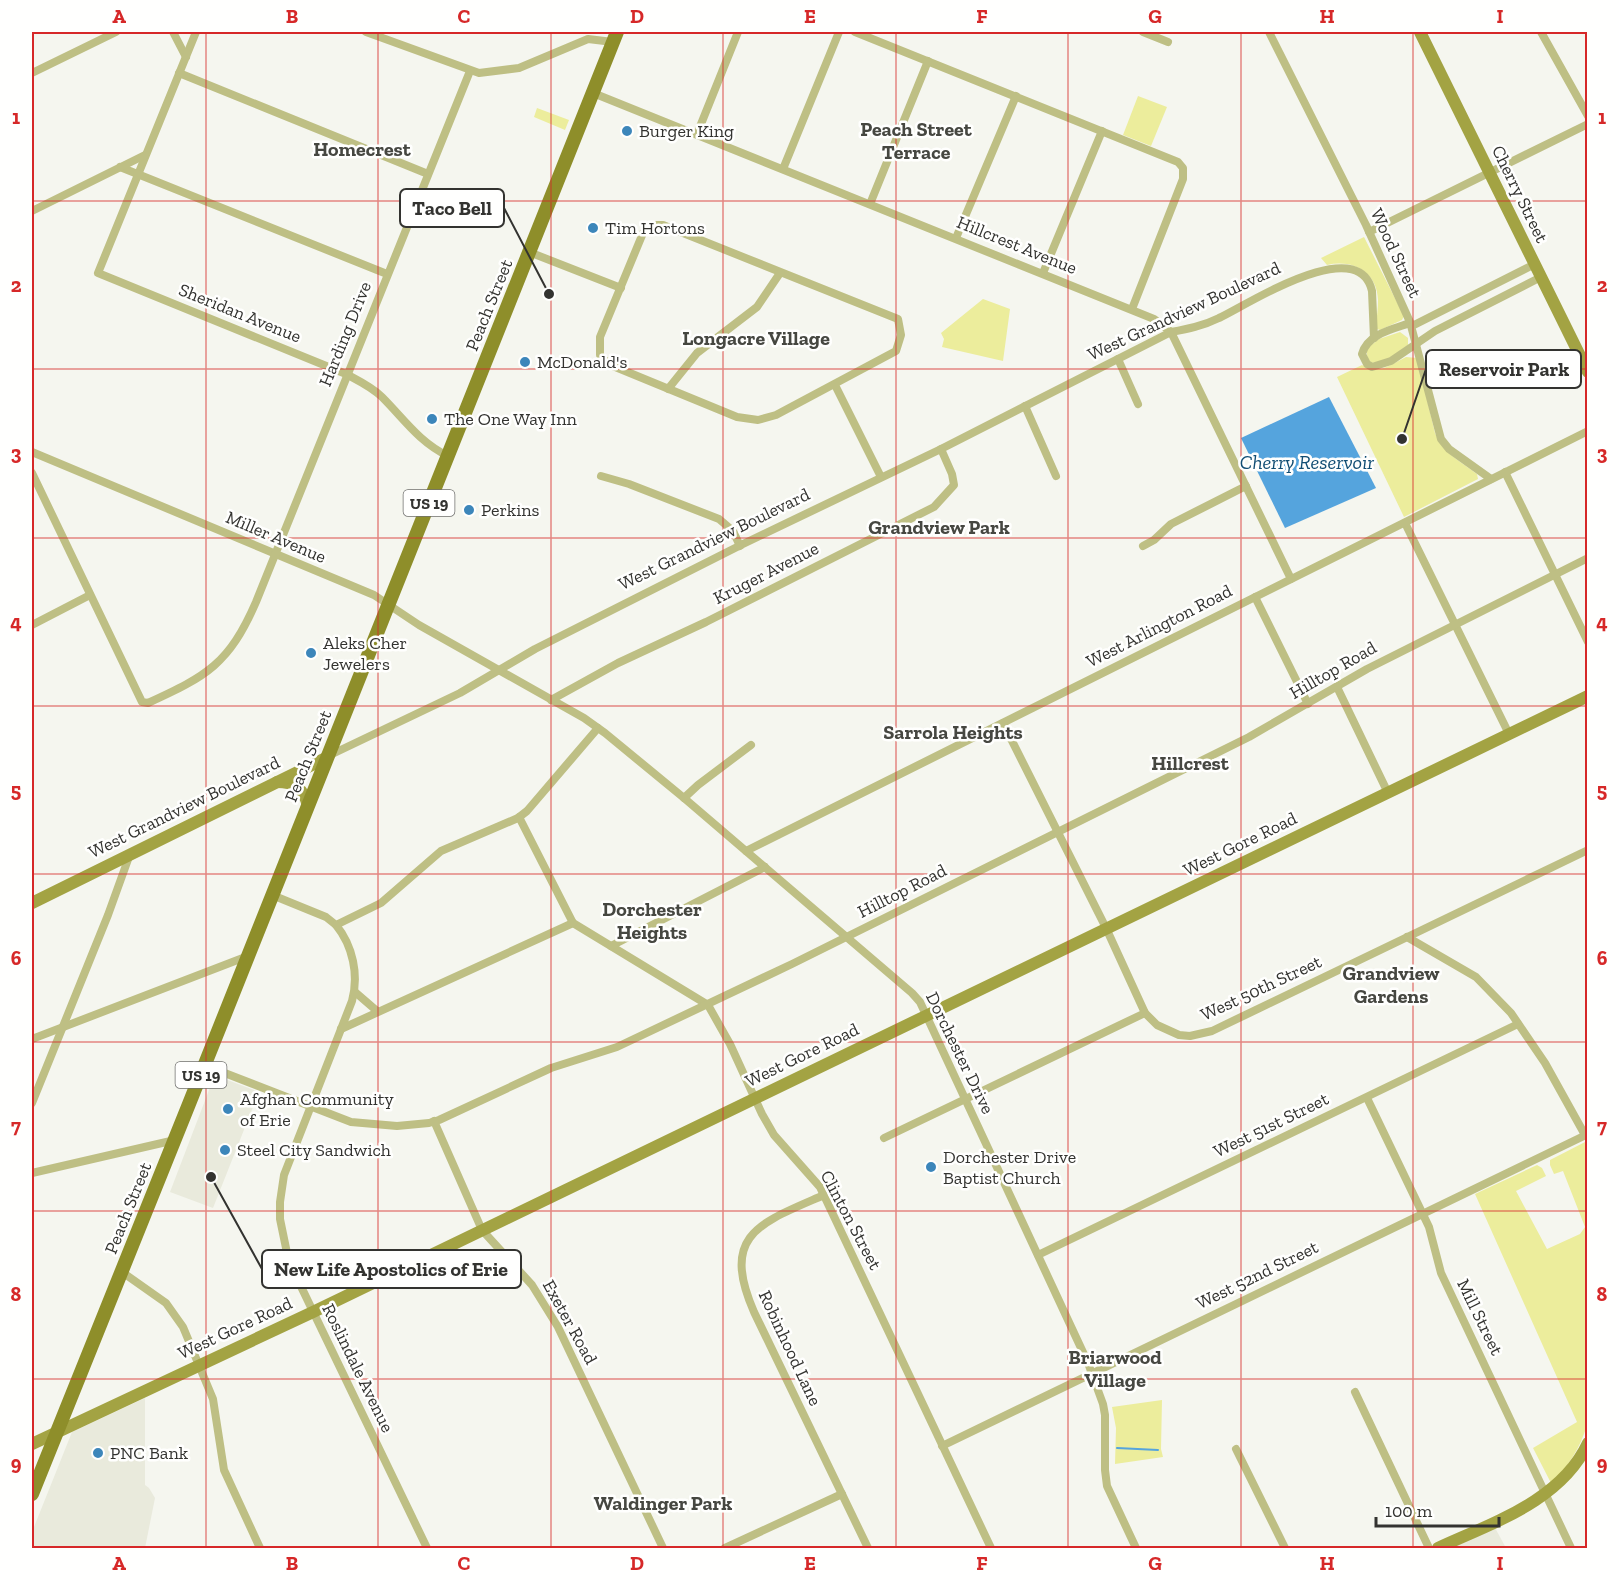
<svg xmlns="http://www.w3.org/2000/svg" width="1619" height="1580" viewBox="0 0 1619 1580" font-family="'Zilla Slab',serif">
	<style>
		.built { fill: #e9eadc }
		.green { fill: #eced9c }
		.water { fill: #55a4dd }
		.lines { fill: none; stroke-linecap: round; stroke-linejoin: round }
		.stream { stroke: #55a4dd; stroke-width: 2 }
		.street { stroke: #bebf84; stroke-width: 8 }
		.secondary { stroke: #a3a343; stroke-width: 12 }
		.primary { stroke: #8e8e2a; stroke-width: 14 }
		.grid { fill: none; stroke: #d62828; stroke-width: 1.5; stroke-opacity: 0.55 }
		.poi-dot { fill: #3c86ba; stroke: #fffffe; stroke-width: 2 }
		.labels { text-anchor: middle; dominant-baseline: central; stroke-width: 5; stroke-linejoin: round; paint-order: stroke }
		.shield { fill: #fffffe; stroke: #70706e; stroke-width: 1.5 }
		.shield-label { font-size: 16px; font-weight: bold; fill: #333330 }
		.poi-label { font-size: 18px; fill: #333330; stroke: #fffffe; text-anchor: start }
		.street-label { font-size: 18px; fill: #333330; stroke: #fffffe }
		.neighbourhood-label { font-size: 20px; font-weight: bold; fill: #464741; stroke: #fffffe }
		.water-label { font-size: 20px; font-style: italic; fill: #114d73; stroke: #fffffe }
		.leader { fill: none; stroke: #333330; stroke-width: 2 }
		.callout-dot { fill: #333330; stroke: #fffffe; stroke-width: 2 }
		.callout { fill: #fffffe; stroke: #333330; stroke-width: 2 }
		.callout-label { font-size: 20px; text-anchor: middle; font-weight: bold; fill: #333330 }
		.neatline { fill: none; stroke: #d62828; stroke-width: 2 }
		.grid-label { font-size: 20px; text-anchor: middle; font-weight: bold; fill: #d62828 }
	</style>
	<rect width="100%" height="100%" fill="#f5f6ef"/>
	<g class="built">
		<polygon points="217,1076 259,1092 213,1208 170,1192 214,1077"/>
		<polygon points="145,1398 145,1485 149,1488 155,1498 145,1548 32,1548 32,1532 72,1432"/>
		<polygon points="1494,1526 1506,1548 1447,1548"/>
	</g>
	<g class="green">
		<polygon points="1138,96 1167,107 1151,146 1123,135"/>
		<polygon points="537,108 569,120 565,130 534,117"/>
		<path d="M 1364,237 L 1404,316 L 1402,320 L 1380,330 L 1377,329 C 1376,319 1378,310 1378,300 C 1377,272 1353,259 1327,265 L 1321,258 Z"/>
		<polygon points="983,299 1010,309 1003,361 942,347 944,339 941,333"/>
		<polygon points="1400,332 1408,338 1408,345 1387,360 1372,363 1368,360 1366,349 1379,339"/>
		<path d="M 1406,357 L 1417,358 L 1435,433 C 1444,454 1460,461 1477,474 L 1478,479 L 1404,517 L 1337,377 L 1362,365 C 1377,376 1392,364 1406,357 Z"/>
		<path d="M 1587,1141 L 1587,1425 C 1580,1448 1569,1466 1551,1483 L 1533,1448 L 1577,1422 L 1475,1194 L 1537,1165 L 1542,1168 L 1546,1176 L 1516,1191 L 1547,1249 L 1580,1234 L 1585,1227 L 1563,1171 L 1554,1174 L 1550,1165 L 1550,1160 Z"/>
		<polygon points="1162,1400 1161,1449 1163,1457 1115,1464 1116,1428 1112,1407"/>
	</g>
	<polygon class="water" points="1329,397 1376,488 1285,528 1241,438"/>
	<g class="lines">
		<polyline class="stream" points="1117,1448 1158,1450"/>
		<g class="street">
			<polyline points="173,32 186,57"/>
			<path d="M 196,32 L 98,273 L 346,374 C 359,381 372,387 382,397 C 404,419 419,442 448,456"/>
			<polyline points="366,32 479,73 519,68 588,39 613,42"/>
			<polyline points="855,32 1178,162 1183,168 1183,179 1132,309"/>
			<polyline points="1143,32 1168,42"/>
			<polyline points="1269,32 1366,225 1410,322 1441,439 1449,449 1491,479"/>
			<polyline points="1541,32 1588,116"/>
			<polyline points="32,73 116,32"/>
			<polyline points="179,73 428,174"/>
			<polyline points="593,93 1154,319 1171,332 1291,579"/>
			<polyline points="697,134 738,32"/>
			<polyline points="120,167 387,274"/>
			<polyline points="783,169 839,32"/>
			<polyline points="870,204 928,61"/>
			<polyline points="32,211 145,155"/>
			<polygon points="652,225 663,225 898,319 901,335 896,351 776,415 758,420 737,417 608,364 600,355 600,337 643,233"/>
			<polyline points="1369,232 1588,124"/>
			<polyline points="956,238 1016,96"/>
			<polyline points="529,252 621,288"/>
			<polyline points="1043,273 1102,131"/>
			<path d="M 1410,323 C 1393,329 1367,334 1362,354 L 1367,364 L 1372,367 L 1391,361 L 1435,331 L 1541,277"/>
			<polyline points="1412,326 1535,264"/>
			<polyline points="1118,359 1138,404"/>
			<polyline points="835,385 881,477"/>
			<polyline points="668,389 697,353 757,307 780,273"/>
			<polyline points="1025,406 1056,476"/>
			<polyline points="32,452 374,595 419,625 584,718 605,733 684,798 912,993 920,1002 1088,1363 1103,1404 1105,1415 1105,1470 1107,1486 1136,1548"/>
			<polyline points="1505,472 1588,642"/>
			<path d="M 32,473 L 142,702 L 148,703 C 207,676 229,664 256,602 L 470,71"/>
			<polyline points="601,476 629,484 719,519 733,531 740,546"/>
			<polyline points="1405,523 1509,734"/>
			<polyline points="1143,546 1154,540 1171,524 1246,486"/>
			<polyline points="1255,597 1308,704"/>
			<polyline points="32,625 90,595"/>
			<polyline points="1337,687 1388,793"/>
			<polyline points="551,700 618,663 706,622 934,507 954,485 952,474 941,449"/>
			<polyline points="1003,723 1106,928 1145,1013 1157,1025 1179,1035 1190,1036 1212,1031 1588,850"/>
			<path d="M 328,756 L 460,693 L 535,649 L 743,544 L 941,449 L 1171,332 C 1187,329 1203,326 1219,318 C 1247,305 1358,232 1372,291 L 1374,338"/>
			<polyline points="684,798 698,785 751,745"/>
			<polyline points="519,817 573,923 708,1005 730,1044 762,1114 774,1135 820,1187 991,1548"/>
			<polyline points="746,851 1588,431"/>
			<polyline points="272,895 326,917 336,925 381,903 441,851 518,818 527,811 598,728"/>
			<path d="M 336,925 C 353,946 359,975 352,1001 L 284,1175 L 280,1202 L 280,1219 L 287,1253 L 294,1272 L 427,1548"/>
			<polyline points="1407,937 1476,977 1511,1013 1545,1063 1585,1135"/>
			<polyline points="611,946 765,867"/>
			<polyline points="355,992 377,1011"/>
			<polyline points="341,1029 573,923"/>
			<polyline points="32,1039 248,956"/>
			<polyline points="204,1065 351,1122 397,1126 429,1123 439,1120 551,1068 617,1047 792,964 1249,737 1367,669 1588,558"/>
			<polyline points="1367,1098 1429,1227 1441,1273 1571,1548"/>
			<polyline points="32,1103 108,915 130,854"/>
			<polyline points="434,1121 482,1230 532,1285 558,1327 663,1548"/>
			<polyline points="884,1138 1145,1013"/>
			<polyline points="32,1173 175,1140"/>
			<path d="M 824,1195 C 760,1223 720,1234 754,1312 L 868,1548"/>
			<polyline points="1038,1255 1518,1024"/>
			<polyline points="122,1272 166,1303 183,1327 213,1399 224,1470 260,1548"/>
			<polyline points="1355,1392 1429,1548"/>
			<polyline points="942,1446 1588,1134"/>
			<polyline points="1236,1449 1285,1548"/>
			<polyline points="725,1548 842,1494"/>
		</g>
		<g class="secondary">
			<polyline points="1420,32 1588,372"/>
			<path d="M 277,782 C 295,782 304,789 308,806"/>
			<polyline points="32,903 328,757"/>
			<polyline points="32,1444 313,1312 1588,696"/>
			<path d="M 1438,1548 C 1492,1523 1561,1501 1588,1443"/>
		</g>
		<polyline class="primary" points="32,1494 189,1104 617,32"/>
	</g>
	<path class="grid" d="M 206,32 L 206,1548M 378,32 L 378,1548M 551,32 L 551,1548M 723,32 L 723,1548M 896,32 L 896,1548M 1068,32 L 1068,1548M 1241,32 L 1241,1548M 1413,32 L 1413,1548M 32,201 L 1588,201M 32,369 L 1588,369M 32,538 L 1588,538M 32,706 L 1588,706M 32,874 L 1588,874M 32,1042 L 1588,1042M 32,1211 L 1588,1211M 32,1379 L 1588,1379"/>
	<g class="poi-dot">
		<circle cx="627" cy="131" r="6"/>
		<circle cx="593" cy="228" r="6"/>
		<circle cx="525" cy="362" r="6"/>
		<circle cx="432" cy="419" r="6"/>
		<circle cx="469" cy="510" r="6"/>
		<circle cx="311" cy="653" r="6"/>
		<circle cx="228" cy="1109" r="6"/>
		<circle cx="225" cy="1150" r="6"/>
		<circle cx="931" cy="1167" r="6"/>
		<circle cx="98" cy="1453" r="6"/>
	</g>
	<g class="labels">
		<g class="shield">
			<rect x="403.5" y="490" width="51" height="26" rx="4.5"/>
			<rect x="175.5" y="1062" width="51" height="26" rx="4.5"/>
		</g>
		<g class="shield-label">
			<text x="429" y="503">US 19</text>
			<text x="201" y="1075">US 19</text>
		</g>
		<g class="poi-label">
			<text x="639" y="131">Burger King</text>
			<text x="605" y="228">Tim Hortons</text>
			<text x="537" y="362">McDonald's</text>
			<text x="444" y="419">The One Way Inn</text>
			<text x="481" y="510">Perkins</text>
			<text x="323" y="643">Aleks Cher<tspan x="323" dy="21">Jewelers</tspan></text>
			<text x="240" y="1099">Afghan Community<tspan x="240" dy="21">of Erie</tspan></text>
			<text x="237" y="1150">Steel City Sandwich</text>
			<text x="943" y="1157">Dorchester Drive<tspan x="943" dy="21">Baptist Church</tspan></text>
			<text x="110" y="1453">PNC Bank</text>
		</g>
		<g class="street-label">
			<text transform="translate(1520 194) rotate(64)">Cherry Street</text>
			<text transform="translate(1017 245) rotate(22)">Hillcrest Avenue</text>
			<text transform="translate(1396 253) rotate(65)">Wood Street</text>
			<text transform="translate(489 305) rotate(-68)">Peach Street</text>
			<text transform="translate(1184 311) rotate(-25)">West Grandview Boulevard</text>
			<text transform="translate(240 313) rotate(22)">Sheridan Avenue</text>
			<text transform="translate(345 334) rotate(-68)">Harding Drive</text>
			<text transform="translate(276 537) rotate(23)">Miller Avenue</text>
			<text transform="translate(714 539) rotate(-26)">West Grandview Boulevard</text>
			<text transform="translate(766 573) rotate(-27)">Kruger Avenue</text>
			<text transform="translate(1159 626) rotate(-27)">West Arlington Road</text>
			<text transform="translate(1333 670) rotate(-30)">Hilltop Road</text>
			<text transform="translate(308 756) rotate(-68)">Peach Street</text>
			<text transform="translate(184 807) rotate(-26)">West Grandview Boulevard</text>
			<text transform="translate(1240 844) rotate(-26)">West Gore Road</text>
			<text transform="translate(902 891) rotate(-27)">Hilltop Road</text>
			<text transform="translate(1261 988) rotate(-25)">West 50th Street</text>
			<text transform="translate(960 1053) rotate(64)">Dorchester Drive</text>
			<text transform="translate(802 1055) rotate(-26)">West Gore Road</text>
			<text transform="translate(1271 1125) rotate(-26)">West 51st Street</text>
			<text transform="translate(128 1208) rotate(-68)">Peach Street</text>
			<text transform="translate(851 1220) rotate(62)">Clinton Street</text>
			<text transform="translate(1257 1275) rotate(-26)">West 52nd Street</text>
			<text transform="translate(1480 1317) rotate(64)">Mill Street</text>
			<text transform="translate(570 1322) rotate(61)">Exeter Road</text>
			<text transform="translate(235 1328) rotate(-25)">West Gore Road</text>
			<text transform="translate(790 1348) rotate(65)">Robinhood Lane</text>
			<text transform="translate(358 1368) rotate(64)">Roslindale Avenue</text>
		</g>
		<g class="neighbourhood-label">
			<text x="916" y="129">Peach Street<tspan x="916" dy="23">Terrace</tspan></text>
			<text x="362" y="149">Homecrest</text>
			<text x="756" y="338">Longacre Village</text>
			<text x="939" y="527">Grandview Park</text>
			<text x="953" y="732">Sarrola Heights</text>
			<text x="1190" y="763">Hillcrest</text>
			<text x="652" y="909">Dorchester<tspan x="652" dy="23">Heights</tspan></text>
			<text x="1391" y="973">Grandview<tspan x="1391" dy="23">Gardens</tspan></text>
			<text x="1115" y="1357">Briarwood<tspan x="1115" dy="23">Village</tspan></text>
			<text x="663" y="1503">Waldinger Park</text>
		</g>
		<g class="water-label">
			<text x="1307" y="462">Cherry Reservoir</text>
		</g>
	</g>
	<path class="leader" d="M549 294L504 208M1402 439L1426 369M211 1177L262 1269"/>
	<g class="callout-dot">
		<circle cx="549" cy="294" r="6"/>
		<circle cx="1402" cy="439" r="6"/>
		<circle cx="211" cy="1177" r="6"/>
	</g>
	<g class="callout">
		<rect x="400" y="189" width="104" height="38" rx="6"/>
		<rect x="1426" y="350" width="155" height="38" rx="6"/>
		<rect x="262" y="1250" width="259" height="38" rx="6"/>
	</g>
	<g class="callout-label">
		<text x="452" y="215">Taco Bell</text>
		<text x="1504" y="376">Reservoir Park</text>
		<text x="391" y="1276">New Life Apostolics of Erie</text>
	</g>
	<rect width="1619" height="1580" fill="none" stroke="#fffffe" stroke-width="66"/>
	<path d="M1376 1517v9h123v-9" fill="none" stroke="#333330" stroke-width="3"/>
	<text x="1385" y="1517" font-size="18" fill="#333330" stroke="#fffffe" stroke-width="4.5" paint-order="stroke">100 m</text>
	<rect x="33" y="33" width="1553" height="1514" class="neatline"/>
	<g class="grid-label">
		<text x="119" y="23">A</text>
		<text x="292" y="23">B</text>
		<text x="464" y="23">C</text>
		<text x="637" y="23">D</text>
		<text x="810" y="23">E</text>
		<text x="982" y="23">F</text>
		<text x="1155" y="23">G</text>
		<text x="1327" y="23">H</text>
		<text x="1500" y="23">I</text>
		<text x="16" y="124">1</text>
		<text x="1602" y="124">1</text>
		<text x="16" y="292">2</text>
		<text x="1602" y="292">2</text>
		<text x="16" y="460">3</text>
		<text x="1602" y="460">3</text>
		<text x="16" y="629">4</text>
		<text x="1602" y="629">4</text>
		<text x="16" y="797">5</text>
		<text x="1602" y="797">5</text>
		<text x="16" y="965">6</text>
		<text x="1602" y="965">6</text>
		<text x="16" y="1133">7</text>
		<text x="1602" y="1133">7</text>
		<text x="16" y="1301">8</text>
		<text x="1602" y="1301">8</text>
		<text x="16" y="1470">9</text>
		<text x="1602" y="1470">9</text>
		<text x="119" y="1570">A</text>
		<text x="292" y="1570">B</text>
		<text x="464" y="1570">C</text>
		<text x="637" y="1570">D</text>
		<text x="810" y="1570">E</text>
		<text x="982" y="1570">F</text>
		<text x="1155" y="1570">G</text>
		<text x="1327" y="1570">H</text>
		<text x="1500" y="1570">I</text>
	</g>
</svg>
